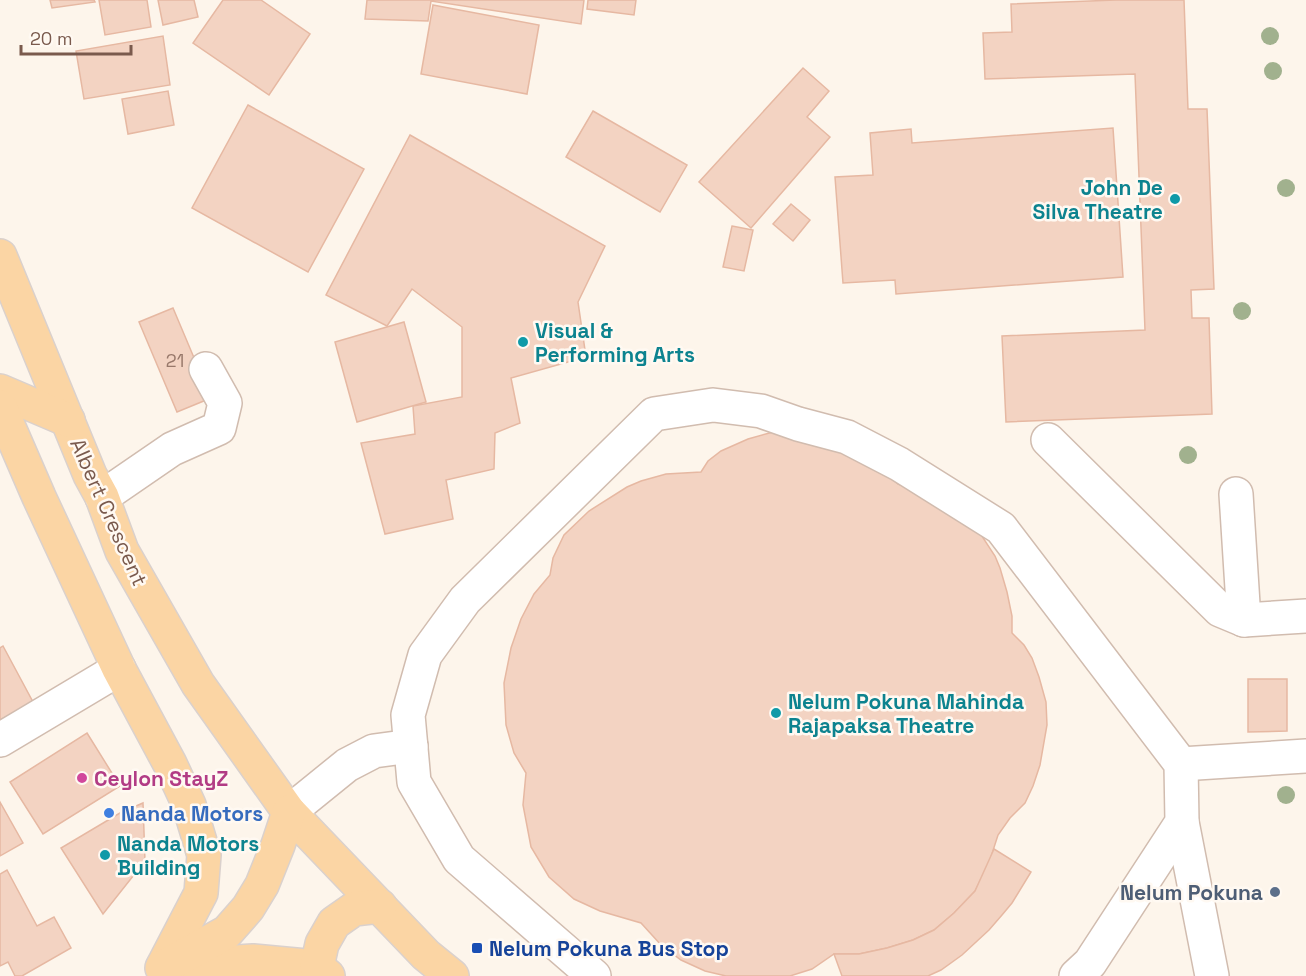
<svg xmlns="http://www.w3.org/2000/svg" width="1306" height="976" viewBox="0 0 1306 976" font-family="'Space Grotesk',sans-serif">
	<style>
		.building { fill: #f3d3c2; stroke: #e6b8a2; stroke-width: 1.5 }
		.lines { fill: none; stroke-linecap: round; stroke-linejoin: round }
		.minor-casing { stroke: #d1bcaf; stroke-width: 36 }
		.major-casing { stroke: #dad1cd; stroke-width: 36 }
		.minor { stroke: #fff; stroke-width: 33 }
		.major { stroke: #fbd5a4; stroke-width: 33 }
		.tree { fill: #a1b18e }
		.culture-dot { fill: #0f9aa8; stroke: #fff9f2; stroke-width: 2 }
		.hotel-dot { fill: #d1479c; stroke: #fff9f2; stroke-width: 2 }
		.shop-dot { fill: #3f7fe0; stroke: #fff9f2; stroke-width: 2 }
		.service-dot { fill: #5c6f8a; stroke: #fff9f2; stroke-width: 2 }
		.transit-dot { fill: #1a4fb4; stroke: #fff9f2; stroke-width: 2 }
		.labels { text-anchor: middle; dominant-baseline: central; stroke-width: 5; stroke-linejoin: round; paint-order: stroke }
		.number-label { font-size: 18px; fill: #98786a }
		.culture-label { font-size: 21px; font-weight: bold; fill: #0d838f; stroke: #fff9f2; text-anchor: start }
		.street-label { font-size: 21px; fill: #7a5a4d; stroke: #fff9f2 }
		.hotel-label { font-size: 21px; font-weight: bold; fill: #b23c85; stroke: #fff9f2; text-anchor: start }
		.shop-label { font-size: 21px; font-weight: bold; fill: #366cbe; stroke: #fff9f2; text-anchor: start }
		.service-label { font-size: 21px; font-weight: bold; fill: #4e5e75; stroke: #fff9f2; text-anchor: end }
		.transit-label { font-size: 21px; font-weight: bold; fill: #164399; stroke: #fff9f2; text-anchor: start }
	</style>
	<rect width="100%" height="100%" fill="#fdf5eb"/>
	<g class="building">
		<polygon points="50,0 94,0 95,2 52,8"/>
		<polygon points="99,0 147,0 151,27 105,35"/>
		<polygon points="158,0 194,0 198,17 163,25"/>
		<polygon points="223,0 261,0 310,34 269,95 193,43"/>
		<polygon points="367,0 584,0 581,24 431,1 428,21 365,19"/>
		<polygon points="588,0 636,0 634,15 587,9"/>
		<polygon points="1116,0 1184,0 1188,109 1207,109 1214,289 1191,290 1192,318 1209,318 1212,414 1006,422 1002,336 1145,330 1135,74 985,79 983,33 1012,32 1011,4"/>
		<polygon points="433,5 539,25 527,94 421,74"/>
		<polygon points="163,36 170,85 84,99 76,51"/>
		<polygon points="803,68 829,91 807,117 830,137 751,228 699,182"/>
		<polygon points="168,91 174,125 128,134 122,99"/>
		<polygon points="248,105 364,169 308,272 192,208"/>
		<polygon points="593,111 687,165 660,212 566,157"/>
		<polygon points="1113,128 1123,277 896,294 895,280 843,283 835,177 873,175 870,133 911,129 912,143"/>
		<polygon points="410,135 605,246 578,302 586,357 511,378 520,423 495,433 494,469 446,480 453,519 385,534 361,443 415,434 413,406 462,397 462,327 412,289 387,326 326,295"/>
		<polygon points="791,204 810,220 793,241 773,224"/>
		<polygon points="732,226 753,230 744,271 723,267"/>
		<polygon points="173,308 211,398 177,412 139,322"/>
		<polygon points="404,322 426,402 357,422 335,342"/>
		<polygon points="773,432 800,432 880,468 898,484 909,488 976,527 995,556 1000,568 1007,592 1012,616 1012,633 1024,645 1032,658 1039,677 1046,702 1047,725 1040,765 1033,786 1025,803 1010,818 998,835 989,863 975,891 954,913 934,930 913,940 887,948 859,954 834,954 812,969 790,976 726,976 705,971 681,960 661,945 641,923 600,911 574,899 549,877 531,847 523,805 526,773 514,753 506,725 504,683 511,648 521,619 534,594 550,575 553,558 564,535 589,511 627,487 641,481 666,474 701,472 708,461 721,451 748,439"/>
		<polygon points="3,646 33,702 0,720 0,648"/>
		<polygon points="1248,679 1287,679 1287,731 1248,732"/>
		<polygon points="87,733 120,786 43,834 10,782"/>
		<polygon points="0,802 23,843 0,856"/>
		<polygon points="143,803 145,861 103,914 61,848 120,813"/>
		<polygon points="994,849 1031,872 1012,903 1002,915 989,930 962,955 941,970 928,976 842,976 834,954 859,954 887,948 913,940 934,930 954,913 975,891"/>
		<polygon points="7,870 37,926 54,917 71,948 22,976 15,976 8,962 0,966 0,874"/>
	</g>
	<g class="lines">
		<defs>
			<g id="minor">
				<polyline points="1048,440 1220,610 1244,620 1306,616"/>
				<polyline points="1236,494 1244,620"/>
				<polyline points="102,497 172,449 219,428 225,403 206,369"/>
				<polyline points="0,740 119,669"/>
				<polyline points="1181,764 1306,756"/>
				<polyline points="289,812 347,765 374,751 411,746"/>
				<polyline points="1182,822 1212,976"/>
				<polyline points="594,976 459,859 414,782 408,715 425,655 465,600 654,414 713,405 761,411 798,424 847,437 899,464 1001,528 1181,764 1182,822 1090,963 1076,976"/>
			</g>
			<g id="major">
				<polyline points="0,256 90,475 102,497 122,551 198,684 289,812 426,955 452,976"/>
				<polyline points="0,391 68,420"/>
				<polyline points="0,407 39,497 119,669 170,764 189,805 204,855 201,893 163,966"/>
				<polyline points="174,966 253,961 317,967 328,976"/>
				<polyline points="317,967 322,944 334,923 354,909 380,906"/>
				<polyline points="162,968 227,932 248,908 262,885 278,845 289,812"/>
			</g>
		</defs>
		<use href="#minor" class="minor-casing"/>
		<use href="#major" class="major-casing"/>
		<use href="#minor" class="minor"/>
		<use href="#major" class="major"/>
	</g>
	<g class="tree">
		<circle cx="1270" cy="36" r="9"/>
		<circle cx="1273" cy="71" r="9"/>
		<circle cx="1286" cy="188" r="9"/>
		<circle cx="1242" cy="311" r="9"/>
		<circle cx="1188" cy="455" r="9"/>
		<circle cx="1286" cy="795" r="9"/>
	</g>
	<g class="culture-dot">
		<circle cx="1175" cy="199" r="6"/>
		<circle cx="523" cy="342" r="6"/>
		<circle cx="776" cy="713" r="6"/>
		<circle cx="105" cy="855" r="6"/>
	</g>
	<circle class="hotel-dot" cx="82" cy="778" r="6"/>
	<circle class="shop-dot" cx="109" cy="813" r="6"/>
	<circle class="service-dot" cx="1275" cy="892" r="6"/>
	<rect class="transit-dot" x="471" y="942" width="12" height="12" rx="3"/>
	<g class="labels">
		<g class="number-label">
			<text x="175" y="360">21</text>
		</g>
		<g class="culture-label">
			<text x="1163" y="187" text-anchor="end">John De<tspan x="1163" dy="24">Silva Theatre</tspan></text>
			<text x="535" y="330">Visual &amp;<tspan x="535" dy="24">Performing Arts</tspan></text>
			<text x="788" y="701">Nelum Pokuna Mahinda<tspan x="788" dy="24">Rajapaksa Theatre</tspan></text>
			<text x="117" y="843">Nanda Motors<tspan x="117" dy="24">Building</tspan></text>
		</g>
		<g class="street-label">
			<text transform="translate(109 512) rotate(66)">Albert Crescent</text>
		</g>
		<g class="hotel-label">
			<text x="94" y="778">Ceylon StayZ</text>
		</g>
		<g class="shop-label">
			<text x="121" y="813">Nanda Motors</text>
		</g>
		<g class="service-label">
			<text x="1263" y="892">Nelum Pokuna</text>
		</g>
		<g class="transit-label">
			<text x="489" y="948">Nelum Pokuna Bus Stop</text>
		</g>
	</g>
	<path d="M21 45v9h110v-9" fill="none" stroke="#7a5a4d" stroke-width="3"/>
	<text x="30" y="45" font-size="18" fill="#7a5a4d" stroke="#fff9f2" stroke-width="4.5" paint-order="stroke">20 m</text>
</svg>
